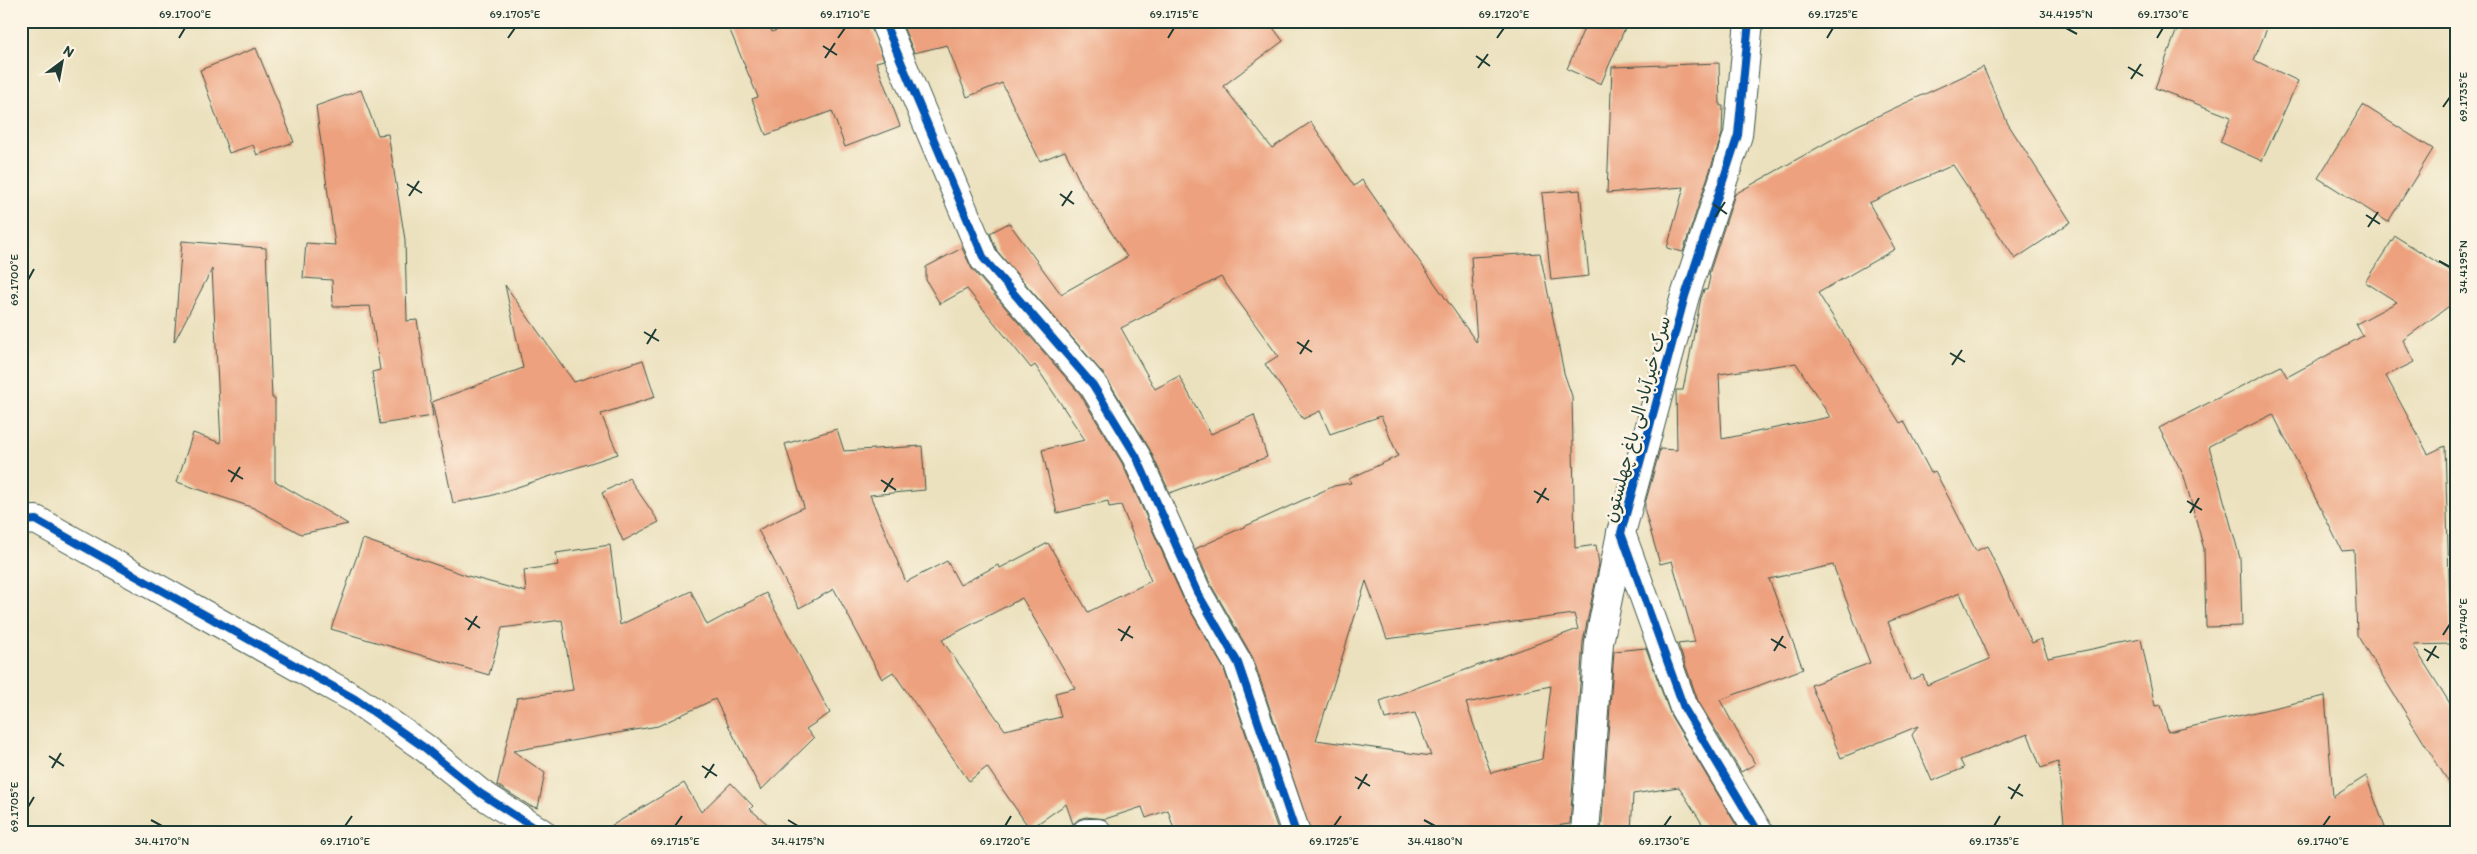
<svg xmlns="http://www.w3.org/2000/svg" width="2477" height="854" viewBox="0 0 2477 854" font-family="Itim,'Playpen Sans Arabic',sans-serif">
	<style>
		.building { fill: #eda17e; fill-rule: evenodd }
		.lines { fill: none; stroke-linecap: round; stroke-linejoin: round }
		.minor-casing { stroke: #3e5649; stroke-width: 30 }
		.tertiary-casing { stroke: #3e5649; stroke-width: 30 }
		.minor { stroke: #fff; stroke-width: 28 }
		.tertiary { stroke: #fff; stroke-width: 28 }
		.cycleway-casing { stroke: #fcf5e5; stroke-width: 11 }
		.cycleway { stroke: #0057b8; stroke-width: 8 }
		.ticks { fill: none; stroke: #1f3d34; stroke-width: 2 }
		.labels { text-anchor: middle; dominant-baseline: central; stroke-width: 5; stroke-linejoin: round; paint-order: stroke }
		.street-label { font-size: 18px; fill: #1f3d34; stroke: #fcf5e5 }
		.neatline { fill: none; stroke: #1f3d34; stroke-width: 2 }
		.ticks-label { font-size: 12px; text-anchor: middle; fill: #1f3d34 }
	</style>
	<rect width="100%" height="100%" fill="#fcf5e5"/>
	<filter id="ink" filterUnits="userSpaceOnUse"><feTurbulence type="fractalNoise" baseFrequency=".02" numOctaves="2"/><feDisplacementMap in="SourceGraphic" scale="10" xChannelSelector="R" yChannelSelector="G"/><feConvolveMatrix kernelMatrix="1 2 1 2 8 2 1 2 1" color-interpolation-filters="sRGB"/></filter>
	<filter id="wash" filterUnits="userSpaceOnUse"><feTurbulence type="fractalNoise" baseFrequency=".0096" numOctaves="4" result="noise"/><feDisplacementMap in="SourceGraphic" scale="20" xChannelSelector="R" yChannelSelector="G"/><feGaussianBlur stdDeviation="1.12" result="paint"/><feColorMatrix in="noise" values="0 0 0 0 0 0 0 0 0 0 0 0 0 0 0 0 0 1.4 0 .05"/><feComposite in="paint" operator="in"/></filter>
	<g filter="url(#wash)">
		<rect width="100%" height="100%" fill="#ebe1be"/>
		<g id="blocks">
			<g class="building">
				<polygon points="726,21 768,21 772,32 798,21 869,21 884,60 876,62 900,126 845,147 832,111 766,135 752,99 758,97"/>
				<path d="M 901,21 L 1268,21 L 1283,41 L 1223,86 L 1272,148 L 1311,122 L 1354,186 L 1362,180 L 1477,343 L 1471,257 L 1540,253 L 1564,373 L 1572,396 L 1575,548 L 1596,545 L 1599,564 L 1583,642 L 1570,824 L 1503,833 L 1311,833 L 1253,658 L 1211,585 L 1195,549 L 1334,486 L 1351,483 L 1349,479 L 1398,456 L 1381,416 L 1330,434 L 1320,411 L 1303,419 L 1265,364 L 1278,356 L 1221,277 L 1121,328 L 1155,389 L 1179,376 L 1211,434 L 1254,415 L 1267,457 L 1170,493 L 1149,448 L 1106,377 L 997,251 L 990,233 L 1009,223 L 1061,294 L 1127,257 L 1082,186 L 1065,151 L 1040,161 L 1002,83 L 967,97 L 947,45 L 914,53 ZM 1366,581 L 1387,639 L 1574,614 L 1578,629 L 1380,701 L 1385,719 L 1415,713 L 1431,756 L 1316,740 ZM 1551,686 L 1542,759 L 1491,773 L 1466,703 Z"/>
				<polygon points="1587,21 1628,21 1601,84 1567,69"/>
				<polygon points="2180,21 2270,21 2254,60 2298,81 2262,161 2220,142 2231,117 2155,88"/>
				<polygon points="256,48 294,142 257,155 253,145 229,153 200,70"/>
				<polygon points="1719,63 1720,106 1723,106 1722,134 1683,252 1667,248 1684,187 1607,193 1612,67"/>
				<path d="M 1983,67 L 2008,124 L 2071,222 L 2015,259 L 1953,165 L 1869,203 L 1895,249 L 1818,293 L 1900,423 L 1904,421 L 1931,473 L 1935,471 L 1976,551 L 1987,546 L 2032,643 L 2041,639 L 2048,658 L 2141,639 L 2155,706 L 2161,705 L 2168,732 L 2325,696 L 2333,797 L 2366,776 L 2387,833 L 2065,833 L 2058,762 L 2041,768 L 2028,734 L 1960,760 L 1964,768 L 1932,781 L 1912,735 L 1918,726 L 1841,758 L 1811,685 L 1870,663 L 1833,565 L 1769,579 L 1803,669 L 1720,700 L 1755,764 L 1741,772 L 1698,701 L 1678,644 L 1695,642 L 1672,561 L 1660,564 L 1645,512 L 1645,504 L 1660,449 L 1677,450 L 1676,390 L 1683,390 L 1701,298 L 1704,290 L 1707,290 L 1710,277 L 1709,274 L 1735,194 L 1856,126 ZM 1796,363 L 1830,417 L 1722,439 L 1719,374 ZM 1960,593 L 1990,659 L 1927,685 L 1923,675 L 1910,680 L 1888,622 Z"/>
				<polygon points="361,90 378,135 388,134 405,240 407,321 417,320 433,416 380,424 372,372 380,370 370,306 333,307 332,280 303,278 306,243 335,245 316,106"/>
				<polygon points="2363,105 2433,149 2388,222 2318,178"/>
				<polygon points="1580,190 1589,276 1551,280 1542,193"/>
				<polygon points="2395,236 2456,274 2456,301 2403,340 2414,362 2386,376 2428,454 2445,446 2451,644 2413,645 2456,713 2456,794 2357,635 2354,550 2342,551 2273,414 2209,446 2240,558 2242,626 2206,627 2204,549 2184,476 2159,428 2281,366 2287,377 2363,336 2356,324 2397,302 2365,282"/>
				<polygon points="182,241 266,248 272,398 275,398 275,481 348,524 301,534 254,508 177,482 193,433 221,443 212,269 174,342"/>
				<path d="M 962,248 L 972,269 L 1080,394 L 1122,463 L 1183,598 L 1224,669 L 1279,833 L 1175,833 L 1168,810 L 1146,818 L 1142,807 L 1105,819 L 1086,817 L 1079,819 L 1073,824 L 1066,804 L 1030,829 L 987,767 L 969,781 L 893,672 L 882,679 L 834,589 L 799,608 L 758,530 L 804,507 L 785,444 L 837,429 L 844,451 L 922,446 L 925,490 L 870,495 L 906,582 L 947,561 L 960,585 L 998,565 L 1000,568 L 1048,543 L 1088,612 L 1151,581 L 1121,505 L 1109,507 L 1108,501 L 1057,513 L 1042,450 L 1085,440 L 1035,365 L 1031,368 L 967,289 L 940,304 L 926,280 L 926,267 ZM 1022,598 L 1075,688 L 1055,693 L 1061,717 L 1005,730 L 942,640 Z"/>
				<polygon points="505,285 574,382 643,360 655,397 601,414 618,454 490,496 453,503 432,402 523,368"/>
				<polygon points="629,478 659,522 623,541 602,493"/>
				<polygon points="363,539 468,576 526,592 524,570 558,565 556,553 610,545 620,625 691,591 707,625 766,593 830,713 806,729 814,738 761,790 715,699 658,726 513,751 545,773 538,808 530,806 497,785 517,698 573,690 562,620 502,628 489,675 331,629"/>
				<polygon points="1646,648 1671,716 1741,833 1708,833 1679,787 1633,794 1631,833 1601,833 1614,651"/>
				<polygon points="684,783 701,812 731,783 753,806 750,809 778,833 599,833"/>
			</g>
		</g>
	</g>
	<g filter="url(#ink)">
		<use href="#blocks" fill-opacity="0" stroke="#3e5649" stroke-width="1"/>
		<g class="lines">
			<defs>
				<g id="minor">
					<polyline points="884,21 984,259 1093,385 1136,456 1197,592 1238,663 1296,833"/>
					<polyline points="21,521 36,520 355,699 425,748 480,793 542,833"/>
					<polyline points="1086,833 1098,833"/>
				</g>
				<g id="tertiary">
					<polyline points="1749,21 1738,135 1685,296 1621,533 1684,708 1759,833"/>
					<polyline points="1585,833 1599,643 1621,533"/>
				</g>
			</defs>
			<use href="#minor" class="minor-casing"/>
			<use href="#tertiary" class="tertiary-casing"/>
			<use href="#minor" class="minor"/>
			<use href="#tertiary" class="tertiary"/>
			<defs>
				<g id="cycleway">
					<polyline points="884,21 984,259 1093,385 1136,456 1197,592 1238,663 1296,833"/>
					<polyline points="1749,21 1738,135 1685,296 1621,533 1684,708 1759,833"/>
					<polyline points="21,521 36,520 355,699 425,748 480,793 542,833"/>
				</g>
			</defs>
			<use href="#cycleway" class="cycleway-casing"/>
			<use href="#cycleway" class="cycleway"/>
		</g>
	</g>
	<path class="ticks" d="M 2066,28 L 2077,34M 179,38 L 185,28M 508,38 L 515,28M 838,38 L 845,28M 1168,38 L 1174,28M 1497,38 L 1504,28M 1827,38 L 1833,28M 2157,38 L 2163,28M 823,46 L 837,55M 1476,56 L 1490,66M 825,58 L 835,43M 2128,67 L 2143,76M 1478,68 L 1488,54M 2131,79 L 2141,64M 2443,107 L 2450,97M 407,184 L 422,193M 1060,194 L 1074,204M 409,196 L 419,181M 1713,204 L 1727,214M 1062,206 L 1072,191M 2366,215 L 2380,224M 1715,217 L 1725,202M 2368,227 L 2378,212M 2439,261 L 2450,267M 28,280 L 34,269M 644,332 L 659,341M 1297,342 L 1312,352M 647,344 L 656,329M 1950,353 L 1965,362M 1300,354 L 1309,340M 1952,365 L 1962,350M 228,470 L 243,479M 881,480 L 896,490M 231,482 L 240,467M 1534,491 L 1549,500M 884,492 L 893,478M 2187,501 L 2202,510M 1537,503 L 1546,488M 2190,513 L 2199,498M 465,618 L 480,628M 1118,629 L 1133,638M 468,630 L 477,616M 2443,635 L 2450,624M 1771,639 L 1786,648M 1121,641 L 1130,626M 2424,649 L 2439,658M 1774,651 L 1783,636M 2427,661 L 2436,646M 49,756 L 64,766M 702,766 L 717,776M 52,768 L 61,753M 1355,777 L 1370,786M 705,778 L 714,764M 2008,787 L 2023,796M 1358,789 L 1367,774M 2011,799 L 2020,784M 28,807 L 34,797M 151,820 L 162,826M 788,820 L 798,826M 1424,820 L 1435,826M 345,826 L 352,816M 675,826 L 682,816M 1005,826 L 1011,816M 1334,826 L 1341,816M 1664,826 L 1671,816M 1994,826 L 2000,816M 2323,826 L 2330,816"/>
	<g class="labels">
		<g class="street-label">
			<text transform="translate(1637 419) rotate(-75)">سرک خیرآباد الی باغ چهلستون</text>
		</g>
	</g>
	<rect width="2477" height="854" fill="none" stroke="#fcf5e5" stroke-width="55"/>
	<g transform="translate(62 62) rotate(32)" stroke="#fcf5e5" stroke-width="4" paint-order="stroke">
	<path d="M0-4L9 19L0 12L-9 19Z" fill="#1f3d34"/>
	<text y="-8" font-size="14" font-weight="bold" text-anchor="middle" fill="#1f3d34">N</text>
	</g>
	<rect x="28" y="28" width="2422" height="798" class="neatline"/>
	<g class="ticks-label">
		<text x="185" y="18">69.1700°E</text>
		<text x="515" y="18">69.1705°E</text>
		<text x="845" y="18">69.1710°E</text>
		<text x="1174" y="18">69.1715°E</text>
		<text x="1504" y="18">69.1720°E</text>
		<text x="1833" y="18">69.1725°E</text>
		<text x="2066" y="18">34.4195°N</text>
		<text x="2163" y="18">69.1730°E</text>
		<text transform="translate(2463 97) rotate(-90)" y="4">69.1735°E</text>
		<text transform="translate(2463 267) rotate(-90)" y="4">34.4195°N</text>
		<text transform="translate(14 280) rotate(-90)" y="4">69.1700°E</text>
		<text transform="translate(2463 624) rotate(-90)" y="4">69.1740°E</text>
		<text transform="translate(14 807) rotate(-90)" y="4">69.1705°E</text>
		<text x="162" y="845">34.4170°N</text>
		<text x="345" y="845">69.1710°E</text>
		<text x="675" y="845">69.1715°E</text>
		<text x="798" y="845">34.4175°N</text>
		<text x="1005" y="845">69.1720°E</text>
		<text x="1334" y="845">69.1725°E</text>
		<text x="1435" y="845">34.4180°N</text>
		<text x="1664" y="845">69.1730°E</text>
		<text x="1994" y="845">69.1735°E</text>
		<text x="2323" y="845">69.1740°E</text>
	</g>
</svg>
